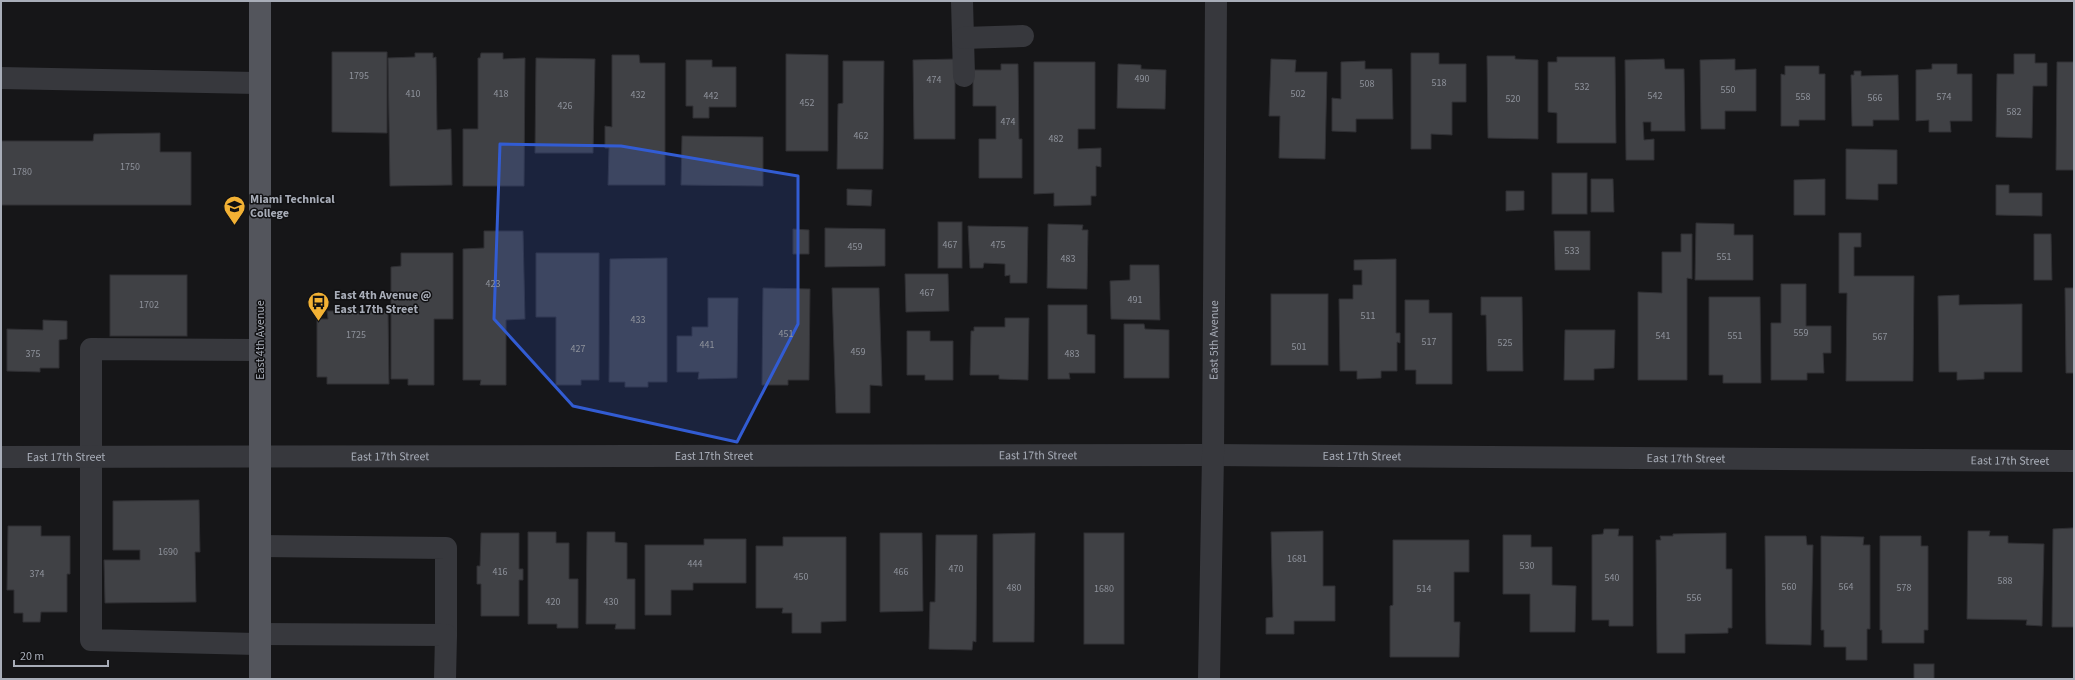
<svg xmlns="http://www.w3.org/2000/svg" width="2075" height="680" viewBox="0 0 2075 680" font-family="'Source Sans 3',sans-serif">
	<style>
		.building { fill: #404145; stroke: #303034 }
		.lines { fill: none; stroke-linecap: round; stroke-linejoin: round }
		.minor { stroke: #37383d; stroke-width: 22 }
		.major { stroke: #53555c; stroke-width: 22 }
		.marked { fill: #325cd3; fill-opacity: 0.2; stroke: #325cd3; stroke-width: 3; stroke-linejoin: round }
		.labels { text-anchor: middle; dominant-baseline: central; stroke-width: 3; stroke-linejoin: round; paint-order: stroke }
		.number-label { font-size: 10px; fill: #8e929b }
		.poi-label { font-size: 12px; font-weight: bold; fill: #a8adb8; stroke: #111113; text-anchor: start }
		.street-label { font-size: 12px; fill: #a8adb8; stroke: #111113 }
	</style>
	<rect width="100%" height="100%" fill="#161618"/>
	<g class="building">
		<polygon points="332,52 387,52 387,133 332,132"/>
		<polygon points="415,53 433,53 433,58 436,57 437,130 451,129 452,185 390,186 388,58 415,57"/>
		<polygon points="481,53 503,53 503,59 525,58 524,186 463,186 463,129 478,129 478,58 480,58"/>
		<polygon points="1411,53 1439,53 1439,64 1466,64 1466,102 1452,102 1452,135 1431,134 1431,149 1411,149"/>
		<polygon points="786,54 828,55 828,151 786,151"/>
		<polygon points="2014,54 2035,54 2035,63 2047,63 2047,86 2033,86 2032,138 1996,137 1997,74 2014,74"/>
		<polygon points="612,55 639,55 640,63 665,63 665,185 608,185 609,148 605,148 605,126 612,127"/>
		<polygon points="1487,56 1515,56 1515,59 1538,60 1538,139 1488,138"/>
		<polygon points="1557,57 1615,57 1616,143 1557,143 1557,113 1548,112 1548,62 1557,62"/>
		<polygon points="536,58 595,59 593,153 535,153"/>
		<polygon points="955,59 955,139 914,139 913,60"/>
		<polygon points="1271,59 1296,60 1295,72 1327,72 1325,159 1279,158 1280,116 1269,116"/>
		<polygon points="1664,59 1665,69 1684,69 1685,131 1651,131 1651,122 1643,122 1644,140 1654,139 1654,160 1626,160 1625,60"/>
		<polygon points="1735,59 1735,70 1756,69 1756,111 1725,111 1725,129 1701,129 1700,60"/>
		<polygon points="686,60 712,60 712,67 736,67 736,107 709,107 709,118 693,118 693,106 686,106"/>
		<polygon points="843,61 884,61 883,169 837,169 838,104 843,103"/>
		<polygon points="1365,61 1365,69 1392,69 1393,119 1356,119 1356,132 1332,131 1332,98 1341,99 1341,62"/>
		<polygon points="1034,62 1095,62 1095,129 1078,129 1078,149 1101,148 1101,167 1096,166 1096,196 1091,196 1091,205 1054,206 1054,193 1034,194"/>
		<polygon points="2057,62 2074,62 2074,170 2056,170"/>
		<polygon points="1001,64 1018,64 1019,139 1022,139 1022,178 979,178 979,139 996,139 996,106 973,106 973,70 1001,70"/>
		<polygon points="1118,64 1141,65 1141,69 1166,70 1165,109 1117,108"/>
		<polygon points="1932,64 1957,64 1957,74 1972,74 1972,121 1950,121 1951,132 1929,132 1929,120 1916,121 1916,70 1932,69"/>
		<polygon points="1785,66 1819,66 1819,74 1825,74 1825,120 1799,120 1799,126 1781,126 1781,74 1785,75"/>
		<polygon points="1854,71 1861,71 1861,76 1898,75 1899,120 1873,120 1873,126 1852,126 1851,75 1854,75"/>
		<polygon points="160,133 160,152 191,152 191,205 1,205 1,141 93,141 94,134"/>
		<polygon points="682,136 763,137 763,186 681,185"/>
		<polygon points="1846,149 1897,150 1897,184 1878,184 1878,200 1846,199"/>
		<rect x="1552" y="173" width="35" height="41"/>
		<polygon points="1591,179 1613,179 1614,212 1591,212"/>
		<polygon points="1825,179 1825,215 1794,215 1794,180"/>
		<polygon points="1996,185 2009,185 2009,193 2042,193 2042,216 1996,215"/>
		<polygon points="847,189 872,190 871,206 847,205"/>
		<polygon points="1506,191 1524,191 1524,210 1506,211"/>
		<rect x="938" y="222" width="24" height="46"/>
		<polygon points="1696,223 1734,224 1734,235 1753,235 1753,280 1695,280"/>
		<polygon points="1048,224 1083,225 1082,230 1088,230 1087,289 1047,288"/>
		<polygon points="968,226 1028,227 1027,283 1010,283 1010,275 1005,276 1005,264 984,263 983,268 970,268"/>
		<polygon points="825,228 885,229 885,266 825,267"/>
		<polygon points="793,229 809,230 809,254 793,254"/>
		<polygon points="484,231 523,231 525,319 506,320 506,385 480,385 481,380 463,380 463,249 484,248"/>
		<polygon points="1554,231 1590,231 1590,270 1555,270"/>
		<polygon points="1839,233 1861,233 1861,247 1854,247 1854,276 1914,276 1913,381 1846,381 1847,293 1839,293"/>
		<polygon points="1681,234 1692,234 1692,279 1687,278 1687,380 1638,380 1638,292 1662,293 1662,252 1681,252"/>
		<polygon points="2034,234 2051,234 2052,280 2034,280"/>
		<polygon points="401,253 453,253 453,319 434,319 434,385 408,385 408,379 391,379 391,267 401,266"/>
		<polygon points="536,253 599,253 599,380 581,380 581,385 556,385 556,317 536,317"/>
		<polygon points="667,258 667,382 648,382 648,387 625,387 625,382 609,382 610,259"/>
		<polygon points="1396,259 1396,333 1400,333 1400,343 1397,342 1397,371 1381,371 1381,378 1357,379 1357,371 1340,371 1339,299 1353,299 1353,285 1362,285 1362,270 1354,270 1354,260"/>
		<polygon points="1130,265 1159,265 1160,320 1111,319 1110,281 1130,280"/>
		<polygon points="905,274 948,274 949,311 906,312"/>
		<rect x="110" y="275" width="77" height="61"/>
		<polygon points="1781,284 1806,284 1806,326 1831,326 1831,353 1823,353 1824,373 1807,373 1807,380 1771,380 1771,323 1781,323"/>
		<polygon points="763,288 810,289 809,380 788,380 788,385 762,385"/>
		<polygon points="832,288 879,288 882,386 870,385 870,413 836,413"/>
		<polygon points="2065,288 2074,288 2074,373 2066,373"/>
		<rect x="1271" y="294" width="57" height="71"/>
		<polygon points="1959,295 1959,305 2022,304 2022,372 1984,372 1984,379 1957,380 1957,372 1939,372 1938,296"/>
		<polygon points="1481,297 1522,297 1523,371 1487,371 1486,315 1481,315"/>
		<polygon points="1709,297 1760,297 1761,383 1723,383 1723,375 1709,375"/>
		<polygon points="708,298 738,298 737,378 698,379 699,372 677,372 677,336 692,336 692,327 708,327"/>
		<polygon points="1405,300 1429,300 1429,313 1452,313 1452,384 1416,384 1416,370 1405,370"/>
		<polygon points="1048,305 1087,305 1087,334 1095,335 1095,373 1069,373 1070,379 1048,379"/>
		<polygon points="327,311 388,311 389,384 327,384 327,377 317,377 317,319 328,319"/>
		<polygon points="1005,318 1029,318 1028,380 999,379 999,375 970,375 971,331 974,331 974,327 1005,327"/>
		<polygon points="43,320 67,321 67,339 59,340 59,368 40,368 40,372 7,371 7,329 43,330"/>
		<polygon points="1124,324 1144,324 1145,329 1169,330 1169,378 1124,378"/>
		<polygon points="1565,330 1615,330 1614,368 1594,369 1594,380 1564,380"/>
		<polygon points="907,331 930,331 930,341 953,341 953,380 925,380 925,375 907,375"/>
		<polygon points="199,500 200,552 195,552 196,602 105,603 104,560 140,560 140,550 113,550 113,501"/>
		<polygon points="8,526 41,526 41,536 70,536 70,574 67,574 67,612 41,612 40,622 23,622 23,613 14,613 14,590 7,590"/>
		<polygon points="2072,528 2074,528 2074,627 2052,627 2053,529"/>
		<polygon points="1604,529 1619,529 1618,536 1633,536 1633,626 1609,626 1609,620 1592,620 1592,535 1603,534"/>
		<polygon points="1323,531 1323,586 1335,586 1335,621 1294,621 1294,634 1266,634 1266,618 1273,617 1271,532"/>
		<polygon points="1968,531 1990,531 1989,536 2008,536 2008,543 2044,544 2042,626 2026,625 2027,620 1967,619"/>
		<polygon points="528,532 556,532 556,543 569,543 569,579 578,579 578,628 557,628 557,624 528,624"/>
		<polygon points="587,532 615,532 615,542 627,543 627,579 635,579 635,629 615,629 616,624 586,624"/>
		<polygon points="481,533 519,533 519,569 523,569 523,580 519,580 519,616 481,616 481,584 477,584 477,566 480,566"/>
		<polygon points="880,533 922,533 923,611 880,612"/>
		<polygon points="1035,533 1034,642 993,642 993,534"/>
		<rect x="1084" y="533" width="40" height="111"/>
		<polygon points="1726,533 1726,569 1732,569 1732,628 1728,628 1728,633 1685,634 1685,653 1657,653 1656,540 1661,540 1660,536 1673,536 1673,534"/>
		<polygon points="936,535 977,535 976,642 973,641 972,650 929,649 930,602 935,602"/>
		<polygon points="1503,535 1531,535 1531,547 1552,547 1552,585 1576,586 1575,632 1530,632 1530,594 1503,594"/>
		<polygon points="1765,536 1806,536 1807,545 1813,545 1811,645 1766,644"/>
		<polygon points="1821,536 1864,537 1863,545 1870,545 1870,629 1867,629 1867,660 1846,660 1846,647 1824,647 1824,630 1821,630"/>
		<polygon points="1880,536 1921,536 1921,546 1928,546 1928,630 1924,630 1924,643 1882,643 1882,630 1880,630"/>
		<polygon points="783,537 846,537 846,621 821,622 821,633 792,633 792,613 782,613 783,608 756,608 756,546 783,546"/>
		<polygon points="704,539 746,539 746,583 693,583 693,590 671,590 671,615 645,615 645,545 704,545"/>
		<polygon points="1393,540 1469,540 1469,572 1454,572 1454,622 1460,622 1459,657 1390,657 1390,606 1393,605"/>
		<rect x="1914" y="664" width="20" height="15"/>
	</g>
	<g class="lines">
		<g class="minor">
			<polyline points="962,1 964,76"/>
			<polyline points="963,38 1023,36"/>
			<polyline points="1,78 260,83"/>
			<polyline points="260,350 91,349 91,640 260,644"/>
			<path id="s1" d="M 1,457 L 1213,455 L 2074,461"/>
			<polyline points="260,546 446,548 446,635"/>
			<polyline points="260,634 446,635 445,679"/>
			<path id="s2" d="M 1209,679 L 1213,455 L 1216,1"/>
		</g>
		<polyline class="major" points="260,1 260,679"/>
	</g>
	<path class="marked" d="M 500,144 L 621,146 L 798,176 L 798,324 L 737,442 L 573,406 L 494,319 Z"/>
	<defs>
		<symbol id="school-pin" viewBox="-11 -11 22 30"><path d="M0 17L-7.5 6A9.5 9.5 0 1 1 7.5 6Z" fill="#f2b134" stroke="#111113"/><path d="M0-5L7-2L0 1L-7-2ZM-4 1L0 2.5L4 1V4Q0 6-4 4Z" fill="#111"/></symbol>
		<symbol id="bus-pin" viewBox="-11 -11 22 30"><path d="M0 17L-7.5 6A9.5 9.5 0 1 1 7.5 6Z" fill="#f2b134" stroke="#111113"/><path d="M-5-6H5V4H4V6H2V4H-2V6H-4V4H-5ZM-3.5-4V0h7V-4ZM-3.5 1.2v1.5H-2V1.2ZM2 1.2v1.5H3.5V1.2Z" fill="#111"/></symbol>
	</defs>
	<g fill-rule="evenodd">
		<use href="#school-pin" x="222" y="194" width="25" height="34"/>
		<use href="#bus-pin" x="306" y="290" width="25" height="34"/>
	</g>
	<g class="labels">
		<g class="number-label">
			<text x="359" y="76">1795</text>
			<text x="1142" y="79">490</text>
			<text x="934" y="80">474</text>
			<text x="1439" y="83">518</text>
			<text x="1367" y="84">508</text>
			<text x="1582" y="87">532</text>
			<text x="1728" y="90">550</text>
			<text x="413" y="94">410</text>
			<text x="501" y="94">418</text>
			<text x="1298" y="94">502</text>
			<text x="638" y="95">432</text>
			<text x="711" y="96">442</text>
			<text x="1655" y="96">542</text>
			<text x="1803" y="97">558</text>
			<text x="1944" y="97">574</text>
			<text x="1875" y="98">566</text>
			<text x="1513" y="99">520</text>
			<text x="807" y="103">452</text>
			<text x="565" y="106">426</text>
			<text x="2014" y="112">582</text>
			<text x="1008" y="122">474</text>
			<text x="861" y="136">462</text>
			<text x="1056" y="139">482</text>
			<text x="130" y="167">1750</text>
			<text x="22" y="172">1780</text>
			<text x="950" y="245">467</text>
			<text x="998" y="245">475</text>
			<text x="855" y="247">459</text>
			<text x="1572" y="251">533</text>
			<text x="1724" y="257">551</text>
			<text x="1068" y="259">483</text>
			<text x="493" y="284">423</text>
			<text x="927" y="293">467</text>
			<text x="1135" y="300">491</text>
			<text x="149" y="305">1702</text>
			<text x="1368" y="316">511</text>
			<text x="638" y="320">433</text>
			<text x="1801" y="333">559</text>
			<text x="786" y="334">451</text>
			<text x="356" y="335">1725</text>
			<text x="1663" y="336">541</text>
			<text x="1735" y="336">551</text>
			<text x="1880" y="337">567</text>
			<text x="1429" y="342">517</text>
			<text x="1505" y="343">525</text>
			<text x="707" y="345">441</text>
			<text x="1299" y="347">501</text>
			<text x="578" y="349">427</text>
			<text x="858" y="352">459</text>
			<text x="33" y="354">375</text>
			<text x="1072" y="354">483</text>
			<text x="168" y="552">1690</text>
			<text x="1297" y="559">1681</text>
			<text x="695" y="564">444</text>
			<text x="1527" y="566">530</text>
			<text x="956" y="569">470</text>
			<text x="500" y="572">416</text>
			<text x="901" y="572">466</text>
			<text x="37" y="574">374</text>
			<text x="801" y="577">450</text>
			<text x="1612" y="578">540</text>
			<text x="2005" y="581">588</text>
			<text x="1789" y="587">560</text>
			<text x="1846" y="587">564</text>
			<text x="1014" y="588">480</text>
			<text x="1904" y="588">578</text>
			<text x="1104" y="589">1680</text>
			<text x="1424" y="589">514</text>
			<text x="1694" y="598">556</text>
			<text x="553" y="602">420</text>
			<text x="611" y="602">430</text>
		</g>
		<g class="poi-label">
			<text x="250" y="199">Miami Technical<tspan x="250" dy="14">College</tspan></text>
			<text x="334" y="295">East 4th Avenue @<tspan x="334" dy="14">East 17th Street</tspan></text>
		</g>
		<g class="street-label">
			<text transform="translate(260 340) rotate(-90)">East 4th Avenue</text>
			<text stroke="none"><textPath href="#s2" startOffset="339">East 5th Avenue</textPath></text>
			<text stroke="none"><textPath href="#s1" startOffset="1037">East 17th Street</textPath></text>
			<text stroke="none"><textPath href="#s1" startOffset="713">East 17th Street</textPath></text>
			<text stroke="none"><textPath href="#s1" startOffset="1361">East 17th Street</textPath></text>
			<text stroke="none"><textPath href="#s1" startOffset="65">East 17th Street</textPath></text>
			<text stroke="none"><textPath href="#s1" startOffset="389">East 17th Street</textPath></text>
			<text stroke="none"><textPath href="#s1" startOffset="1685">East 17th Street</textPath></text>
			<text stroke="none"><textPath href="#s1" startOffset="2009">East 17th Street</textPath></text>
		</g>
	</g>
	<rect width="2075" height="680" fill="none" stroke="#a8adb8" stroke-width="4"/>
	<path d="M14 660v6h94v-6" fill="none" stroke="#a8adb8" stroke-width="2"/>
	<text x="20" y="660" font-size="12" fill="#a8adb8" stroke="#111113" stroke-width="3" paint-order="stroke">20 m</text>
</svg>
